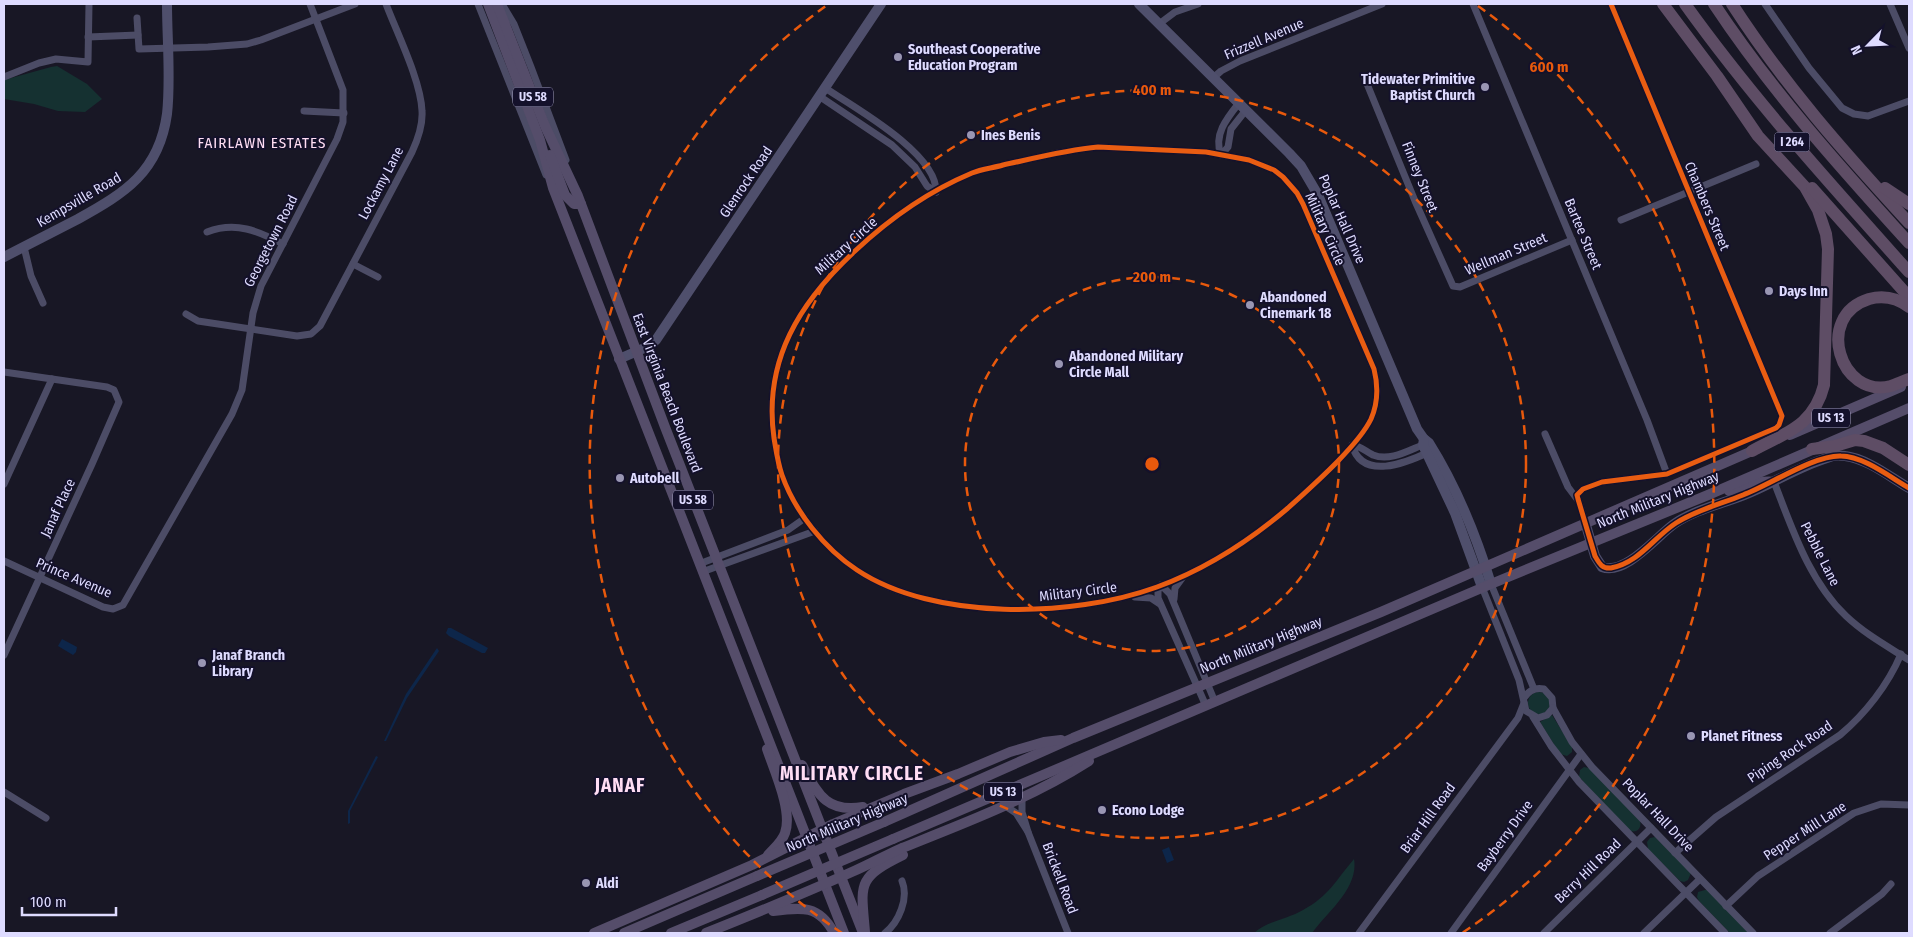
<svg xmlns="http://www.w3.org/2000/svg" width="1913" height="937" viewBox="0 0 1913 937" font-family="'Fira Sans Condensed',sans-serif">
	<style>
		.green { fill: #153131 }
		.water { fill: #0d264a }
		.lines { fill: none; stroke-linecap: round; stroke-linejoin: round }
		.street { stroke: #4c4c66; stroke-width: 7 }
		.secondary { stroke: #4f4f6c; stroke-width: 10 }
		.primary { stroke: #554d6a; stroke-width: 10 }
		.highway { stroke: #5e4d65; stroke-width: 12 }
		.primary-bridge { stroke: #554d6a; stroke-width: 10 }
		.cycleway-casing { stroke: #14112b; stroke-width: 8 }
		.cycleway { stroke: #e95d12; stroke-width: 5 }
		.ring { fill: none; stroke: #e8590c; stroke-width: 2.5; stroke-dasharray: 9 6 }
		.poi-dot { fill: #9996b3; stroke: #14112b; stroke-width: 2 }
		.labels { text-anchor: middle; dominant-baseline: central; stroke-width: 4; stroke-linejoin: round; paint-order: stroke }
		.shield { fill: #14112b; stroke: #a19ebf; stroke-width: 1 }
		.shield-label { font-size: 12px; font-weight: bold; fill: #dedbff }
		.street-label { font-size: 14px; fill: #dedbff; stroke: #14112b }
		.poi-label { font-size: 14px; font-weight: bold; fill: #dedbff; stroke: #14112b; text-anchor: start }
		.neighbourhood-label { font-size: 15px; letter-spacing: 1px; fill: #ffddf4; stroke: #14112b }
		.district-label { font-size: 19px; font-weight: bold; letter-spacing: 1px; fill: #ffddf4; stroke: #14112b }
		.centre { fill: #e8590c; stroke: #14112b; stroke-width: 2.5 }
		.ring-label { font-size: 15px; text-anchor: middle; font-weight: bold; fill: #e8590c; stroke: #14112b; stroke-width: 4; stroke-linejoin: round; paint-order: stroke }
	</style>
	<rect width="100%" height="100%" fill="#181725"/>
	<g class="green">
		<polygon points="57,66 87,84 102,99 85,112 58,111 34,104 4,99 4,80 51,67"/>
		<circle cx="1539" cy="703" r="11"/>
		<polygon points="1552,715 1572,747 1572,752 1567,756 1560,754 1540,722"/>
		<path d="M 1584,767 L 1589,768 L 1640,821 C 1642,828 1637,833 1630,831 L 1579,777 L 1580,770 Z"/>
		<polygon points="1655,837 1691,873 1688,880 1684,882 1680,881 1648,849 1647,842 1650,838"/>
		<path d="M 1354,859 C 1359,888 1327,912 1312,933 L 1254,933 C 1267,921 1288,919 1303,910 C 1329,896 1336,880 1354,859 Z"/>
		<polygon points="1705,890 1707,890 1750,933 1730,933 1699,901 1697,897 1698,892"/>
	</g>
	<g class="water">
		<polygon points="448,628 451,628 488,648 485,653 482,653 449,636 446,633"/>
		<polygon points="62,639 77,647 76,652 73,655 58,646"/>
		<polygon points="437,648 439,651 407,698 386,741 384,741 406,694"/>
		<polygon points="376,756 378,757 350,811 350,823 348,824 348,811"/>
		<polygon points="1169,847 1174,860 1167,863 1162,850"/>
	</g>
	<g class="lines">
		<g class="street">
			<polyline points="478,4 546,175"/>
			<polyline points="502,4 514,24 531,67 566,160"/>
			<polyline points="1473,4 1647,420 1667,474"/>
			<polyline points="1765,4 1809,68 1842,108 1854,114 1868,116 1909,101"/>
			<polyline points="1890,4 1909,48"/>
			<polyline points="137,18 139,49 208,47 247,44 261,40 355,4"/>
			<polyline points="1159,24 1175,12 1198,4"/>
			<polyline points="88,37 138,35"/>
			<polyline points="4,77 39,63 56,59 88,62 89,4"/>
			<polyline points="1213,78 1221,71 1240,61 1382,4"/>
			<polyline points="1365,79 1415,201 1453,286 1460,287 1572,240"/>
			<path d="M 825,88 C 854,107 938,154 936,192"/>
			<polyline points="819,96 892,145 915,167 927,186 936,192"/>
			<path d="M 1239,103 C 1227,118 1213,135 1221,155 L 1228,147 L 1231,129 L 1246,110"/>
			<polyline points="304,111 344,113"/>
			<path d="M 1098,147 L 1206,152 L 1249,160 L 1274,170 L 1283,177 L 1297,193 L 1303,204 L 1374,369 C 1378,385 1378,403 1371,419 C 1358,446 1311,487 1288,508 C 1248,542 1206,569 1157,587 C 1072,618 934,621 857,570 C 825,549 795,512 782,475 C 778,464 776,450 774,438 C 763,360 800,302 855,251 C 888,220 929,191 972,173 C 982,169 993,168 1003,165 C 1035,158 1066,150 1098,147 Z"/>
			<polyline points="1621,220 1756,164"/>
			<path d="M 207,232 C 236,221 258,231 283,244"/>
			<polyline points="24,247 31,276 43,303"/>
			<polyline points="353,264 378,277"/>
			<path d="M 186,314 L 198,321 L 297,336 L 311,334 L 320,326 L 412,152 C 418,139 423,125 422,111 C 421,81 397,33 386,4"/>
			<polyline points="4,372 107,387 114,390 119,402 92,464 4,655"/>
			<polyline points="1545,434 1568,487 1577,499"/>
			<path d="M 1425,444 C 1409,450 1390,462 1373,455 C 1365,451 1361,446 1352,445 C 1362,481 1406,463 1429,452"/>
			<path d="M 1774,482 C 1792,528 1809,581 1846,616 C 1865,634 1887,646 1909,660"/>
			<polyline points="4,484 52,379"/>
			<polyline points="1585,522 1577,495 1583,489 1602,482 1667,474 1776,428 1779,425 1782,416 1611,4"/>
			<polyline points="4,561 103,607 113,609 123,605 232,414 242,390 253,313 261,286 337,139 343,122 343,90 310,4"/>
			<polyline points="699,564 788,530 805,518"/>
			<polyline points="702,572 815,531"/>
			<polyline points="1491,584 1534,689"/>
			<path d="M 1482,587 L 1519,680 L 1526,711 L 1538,718 L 1547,715 L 1553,708 L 1552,698 L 1544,689 C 1535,687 1529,690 1524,698"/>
			<polyline points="1135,597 1151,598 1160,604"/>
			<polyline points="1174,599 1175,588 1183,577"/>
			<polyline points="1206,706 1158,598 1158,591 1161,585 1170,594 1215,702"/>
			<polyline points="1553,708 1572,742 1592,767 1753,933"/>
			<polyline points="1533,717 1551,746 1579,782 1725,933"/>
			<polyline points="4,792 46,818"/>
			<polyline points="1004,805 1016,813 1028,832 1022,812 1022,797"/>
			<polyline points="1028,832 1068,933"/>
			<path d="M 1675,853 L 1716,817 L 1840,735 C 1865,714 1888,685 1901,654"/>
			<polyline points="1726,906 1758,876 1854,813 1881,804 1909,805"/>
			<path d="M 885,933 C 899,922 909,898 902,881"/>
			<polyline points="1359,933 1518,718 1524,703"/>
			<polyline points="1451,933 1581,754"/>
			<polyline points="1544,933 1651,828"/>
			<polyline points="1644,933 1700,879"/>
			<polyline points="1830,933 1882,894 1891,884"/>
		</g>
		<g class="secondary">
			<path d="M 1139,4 L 1289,153 L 1301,166 L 1318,195 L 1417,429 L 1424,439 L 1429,443 C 1456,486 1476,535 1491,584"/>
			<path d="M 4,257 C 29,244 53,232 78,219 C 125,193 159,172 167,114 C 171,79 167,39 167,4"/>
			<polyline points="619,359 649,346 656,340 881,4"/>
			<polyline points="1424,439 1423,445 1455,513 1482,587"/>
			<path d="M 1585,522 L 1595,556 L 1602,567 C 1625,576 1657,536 1674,524 C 1694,510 1721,504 1744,495 C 1772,484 1798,467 1827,458 C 1833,455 1839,455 1845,456 C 1868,459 1890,477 1909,488"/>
		</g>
		<g class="primary">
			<polyline points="488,4 540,140 553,188 844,933"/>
			<polyline points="497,4 545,126 578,196 665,427 863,933"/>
			<polyline points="550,155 565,195 574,204 581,204"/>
			<polyline points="1790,435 1901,387"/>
			<path d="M 1729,491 C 1741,488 1763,479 1774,482"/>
			<path d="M 767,749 C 774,770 793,811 785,833 C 782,842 774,848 768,855"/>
			<path d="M 802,765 C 818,794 826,813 863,807"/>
			<polyline points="884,822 1073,738 1381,612 1759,448"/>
			<polyline points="893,839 1491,584 1708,495 1909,408"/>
			<path d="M 773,911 C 802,907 819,905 834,933"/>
			<path d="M 865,932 C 861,884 856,878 903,855"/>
			<polyline points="594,933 752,865 833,824 904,794 958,774 1010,752 1044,742 1061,740"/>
			<polyline points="624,933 757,876"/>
			<polyline points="671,933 762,895"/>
			<path d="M 706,933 C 756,913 805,893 854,871 C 870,864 886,855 902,848 C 965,823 1031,798 1089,761"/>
		</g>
		<g class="highway">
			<path d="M 1663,4 L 1717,76 L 1758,136 L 1805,187 L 1818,210 L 1826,234 L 1828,249 L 1824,385 C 1814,426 1785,433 1752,451"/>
			<path d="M 1685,4 C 1753,99 1831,185 1909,272"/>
			<path d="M 1714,4 C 1771,90 1839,166 1909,243"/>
			<path d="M 1732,4 C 1785,86 1844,152 1909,223"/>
			<polyline points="1812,188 1909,297"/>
			<polyline points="1885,188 1909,204"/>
			<path d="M 1909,307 C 1897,298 1884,295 1869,299 C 1814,316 1840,399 1891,386 C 1897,384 1903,381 1909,379"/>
			<polyline points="1812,449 1835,446 1855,440 1864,441 1883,448 1909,465"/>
		</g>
		<g class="primary-bridge">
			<polyline points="757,876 884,822"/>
			<polyline points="762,895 893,839"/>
		</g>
		<defs>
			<g id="cycleway">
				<path d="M 1611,4 L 1782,416 L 1779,425 L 1776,428 L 1667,474 L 1602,482 L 1583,489 L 1577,495 L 1578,499 L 1595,556 C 1599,563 1602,569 1611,568 C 1639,563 1654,537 1676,523 C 1696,510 1721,504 1743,495 C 1770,485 1814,455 1841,456 C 1863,456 1890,477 1909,488"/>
				<path d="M 1098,147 L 1206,152 L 1249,160 L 1274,170 L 1283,177 L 1297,193 L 1303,204 L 1374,369 C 1378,385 1378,403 1371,419 C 1358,446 1311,487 1288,508 C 1248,542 1206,569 1157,587 C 1072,618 934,621 857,570 C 825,549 795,512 782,475 C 778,464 776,450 774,438 C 763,360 800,302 855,251 C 888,220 929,191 972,173 C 982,169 993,168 1003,165 C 1035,158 1066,150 1098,147 Z"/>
			</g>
		</defs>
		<use href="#cycleway" class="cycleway-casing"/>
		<use href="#cycleway" class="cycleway"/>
	</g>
	<g class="ring">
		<circle cx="1152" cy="464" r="187"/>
		<circle cx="1152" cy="464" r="374"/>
		<path d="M842 933A562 562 0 0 1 826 6M1478 6A562 562 0 0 1 1462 933"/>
	</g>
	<g class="poi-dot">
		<circle cx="898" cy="57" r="5"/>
		<circle cx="1485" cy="87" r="5"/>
		<circle cx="971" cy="135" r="5"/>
		<circle cx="1769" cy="291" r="5"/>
		<circle cx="1250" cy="305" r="5"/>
		<circle cx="1059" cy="364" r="5"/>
		<circle cx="620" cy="478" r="5"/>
		<circle cx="202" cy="663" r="5"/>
		<circle cx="1691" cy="736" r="5"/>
		<circle cx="1102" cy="810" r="5"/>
		<circle cx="586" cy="883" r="5"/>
	</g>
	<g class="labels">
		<g class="shield">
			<rect x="513" y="87.5" width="40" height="19" rx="4"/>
			<rect x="1774.5" y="132.5" width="35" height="19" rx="4"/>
			<rect x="1812" y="408.5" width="38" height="19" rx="4"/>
			<rect x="673" y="490.5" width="40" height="19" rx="4"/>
			<rect x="984" y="782.5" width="38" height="19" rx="4"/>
		</g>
		<g class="shield-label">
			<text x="533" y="97">US 58</text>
			<text x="1792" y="142">I 264</text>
			<text x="1831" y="418">US 13</text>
			<text x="693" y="500">US 58</text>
			<text x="1003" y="792">US 13</text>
		</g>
		<g class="street-label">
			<text transform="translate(1264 39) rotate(-23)">Frizzell Avenue</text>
			<text transform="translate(1420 177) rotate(68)">Finney Street</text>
			<text transform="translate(746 182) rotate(-56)">Glenrock Road</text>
			<text transform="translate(381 183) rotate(-62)">Lockamy Lane</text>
			<text transform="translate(79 200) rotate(-30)">Kempsville Road</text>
			<text transform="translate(1707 206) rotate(67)">Chambers Street</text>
			<text transform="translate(1342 219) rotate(66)">Poplar Hall Drive</text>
			<text transform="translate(1325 229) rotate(66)">Military Circle</text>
			<text transform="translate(1583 234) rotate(67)">Bartee Street</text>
			<text transform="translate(271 241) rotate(-63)">Georgetown Road</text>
			<text transform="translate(846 246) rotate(-42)">Military Circle</text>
			<text transform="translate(1506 254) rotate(-23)">Wellman Street</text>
			<text transform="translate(667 393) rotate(69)">East Virginia Beach Boulevard</text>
			<text transform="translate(1658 500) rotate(-22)">North Military Highway</text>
			<text transform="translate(58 508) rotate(-65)">Janaf Place</text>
			<text transform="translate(1820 554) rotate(63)">Pebble Lane</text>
			<text transform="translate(74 578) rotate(23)">Prince Avenue</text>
			<text transform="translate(1078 592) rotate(-7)">Military Circle</text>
			<text transform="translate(1261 645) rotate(-22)">North Military Highway</text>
			<text transform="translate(1790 752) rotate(-34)">Piping Rock Road</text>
			<text transform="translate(1658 815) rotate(46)">Poplar Hall Drive</text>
			<text transform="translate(1428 818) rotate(-54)">Briar Hill Road</text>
			<text transform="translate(847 823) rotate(-23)">North Military Highway</text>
			<text transform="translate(1805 831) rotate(-33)">Pepper Mill Lane</text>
			<text transform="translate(1505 836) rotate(-54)">Bayberry Drive</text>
			<text transform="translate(1588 871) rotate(-44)">Berry Hill Road</text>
			<text transform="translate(1060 878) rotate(69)">Brickell Road</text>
		</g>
		<g class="poi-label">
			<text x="908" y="49">Southeast Cooperative<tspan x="908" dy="16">Education Program</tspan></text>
			<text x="1475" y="79" text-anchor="end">Tidewater Primitive<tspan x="1475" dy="16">Baptist Church</tspan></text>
			<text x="981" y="135">Ines Benis</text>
			<text x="1779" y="291">Days Inn</text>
			<text x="1260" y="297">Abandoned<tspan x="1260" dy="16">Cinemark 18</tspan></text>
			<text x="1069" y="356">Abandoned Military<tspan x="1069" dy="16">Circle Mall</tspan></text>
			<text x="630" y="478">Autobell</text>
			<text x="212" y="655">Janaf Branch<tspan x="212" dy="16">Library</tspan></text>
			<text x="1701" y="736">Planet Fitness</text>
			<text x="1112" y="810">Econo Lodge</text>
			<text x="596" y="883">Aldi</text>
		</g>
		<g class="neighbourhood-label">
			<text x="262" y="143">FAIRLAWN ESTATES</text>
		</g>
		<g class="district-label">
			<text x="852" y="773">MILITARY CIRCLE</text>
			<text x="620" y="785">JANAF</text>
		</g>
	</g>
	<circle cx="1152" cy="464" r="8" class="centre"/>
	<g class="ring-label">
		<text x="1549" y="72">600 m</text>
		<text x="1152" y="95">400 m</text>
		<text x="1152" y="282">200 m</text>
	</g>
	<rect width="1913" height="937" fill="none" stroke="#dedbff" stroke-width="10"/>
	<g transform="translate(1868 45) rotate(246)" stroke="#14112b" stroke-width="4" paint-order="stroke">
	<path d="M0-4L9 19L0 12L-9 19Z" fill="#dedbff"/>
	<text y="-8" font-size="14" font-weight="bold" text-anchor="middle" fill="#dedbff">N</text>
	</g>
	<path d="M22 907v8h94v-8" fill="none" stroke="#dedbff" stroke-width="2.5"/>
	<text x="30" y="907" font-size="15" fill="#dedbff" stroke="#14112b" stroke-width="4" paint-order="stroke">100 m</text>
</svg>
